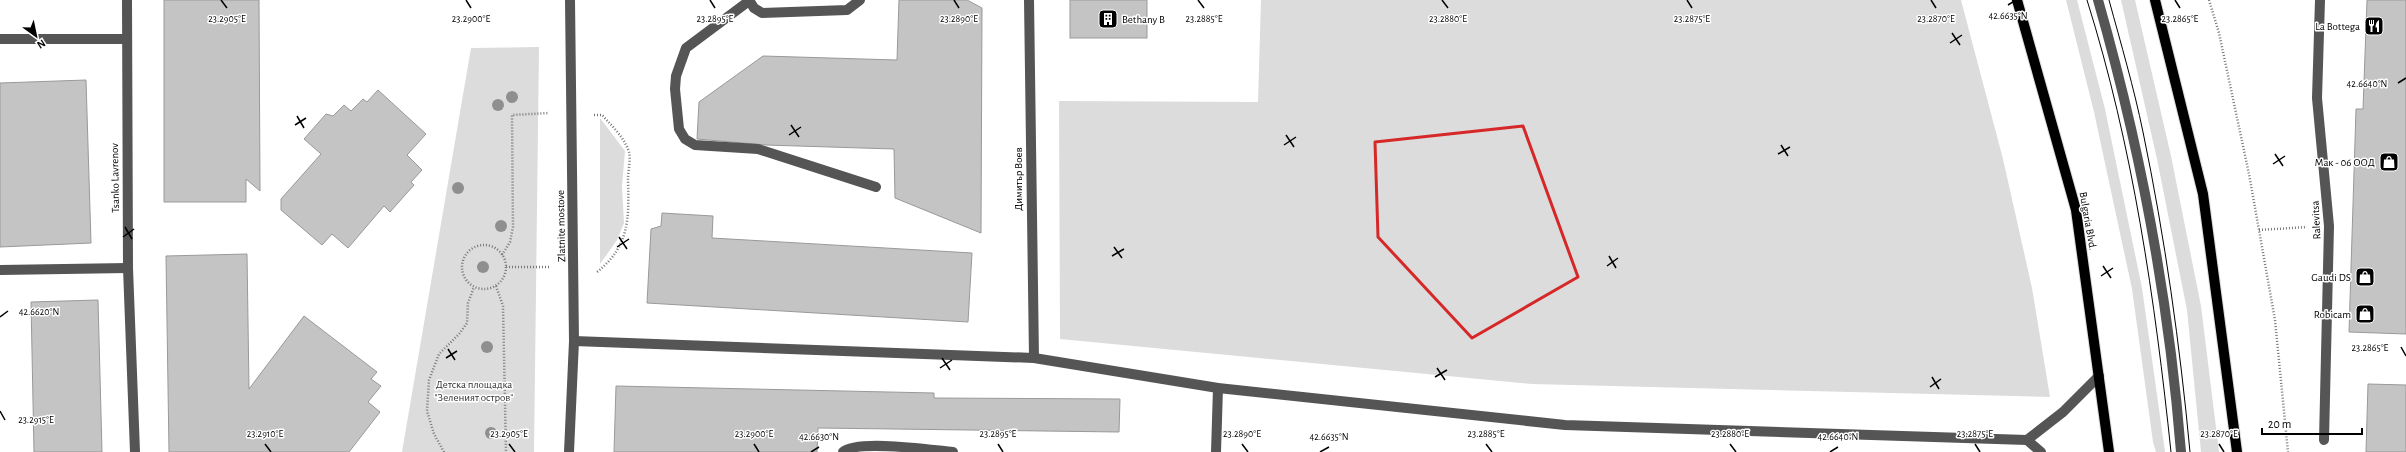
<svg xmlns="http://www.w3.org/2000/svg" width="2406" height="452" viewBox="0 0 2406 452" font-family="'Alegreya Sans',sans-serif">
	<style>
		.green { fill: #dcdcdc }
		.building { fill: #c4c4c4; stroke: #999 }
		.lines { fill: none; stroke-linecap: round; stroke-linejoin: round }
		.major-casing { stroke: #dbdbdb; stroke-width: 12 }
		.path { stroke: #777; stroke-width: 2.5; stroke-dasharray: 1 2; stroke-linecap: butt }
		.minor { stroke: #555; stroke-width: 10 }
		.major { stroke: #000; stroke-width: 10 }
		.tram { stroke: #000; stroke-width: 1 }
		.tree { fill: #8f8f8f }
		.marked { fill: none; stroke: #d62828; stroke-width: 3; stroke-linejoin: round }
		.ticks { fill: none; stroke: #000; stroke-width: 1.5 }
		.labels { text-anchor: middle; dominant-baseline: central; stroke-width: 3; stroke-linejoin: round; paint-order: stroke }
		.poi-label { font-size: 11px; fill: #000; stroke: #fff; text-anchor: end }
		.street-label { font-size: 11px; fill: #000; stroke: #fff }
		.park-label { font-size: 11px; fill: #333; stroke: #fff }
		.ticks-label { font-size: 10px; text-anchor: middle; fill: #000; stroke: #fff; stroke-width: 3; stroke-linejoin: round; paint-order: stroke }
	</style>
	<rect width="100%" height="100%" fill="#fff"/>
	<g class="green">
		<polygon points="1261,0 1961,0 2003,159 2032,288 2050,397 1532,384 1060,339 1059,101 1258,102"/>
		<polygon points="2066,0 2077,0 2105,109 2142,288 2165,452 2156,452 2153,442 2132,289 2094,112"/>
		<polygon points="2121,0 2135,0 2171,156 2201,306 2219,452 2201,452 2187,310 2157,159"/>
		<polygon points="539,47 534,452 402,452 471,48"/>
		<polygon points="600,118 625,151 622,186 624,223 617,240 600,264"/>
	</g>
	<g class="building">
		<polygon points="164,0 259,0 260,191 246,179 246,202 164,202"/>
		<polygon points="899,0 967,0 982,8 981,233 895,198 894,149 766,145 697,139 699,102 763,56 897,60"/>
		<rect x="1070" y="0" width="77" height="38"/>
		<polygon points="2367,0 2406,0 2406,334 2349,332 2356,109 2363,109"/>
		<polygon points="86,80 91,243 0,247 0,83"/>
		<polygon points="378,90 426,134 407,155 422,170 411,182 414,185 390,212 384,206 348,248 332,234 322,245 281,210 281,199 321,154 304,139 326,114 333,116 344,105 351,111 363,99 367,102"/>
		<polygon points="662,213 713,216 712,238 972,253 968,322 647,303 651,229 661,226"/>
		<polygon points="247,254 249,389 304,316 377,372 371,379 381,386 368,402 380,412 349,452 169,452 166,256"/>
		<polygon points="98,300 102,452 34,452 31,302"/>
		<polygon points="2368,384 2406,385 2406,452 2366,452"/>
		<polygon points="616,386 934,393 934,398 1120,399 1119,432 818,428 817,452 614,452"/>
	</g>
	<g class="lines">
		<defs>
			<g id="major">
				<polyline points="2017,0 2076,210 2109,452"/>
				<polyline points="2155,0 2203,194 2237,452"/>
			</g>
		</defs>
		<use href="#major" class="major-casing"/>
		<g class="path">
			<polyline points="2209,0 2219,33 2249,174 2275,320 2288,452"/>
			<path d="M 594,115 L 602,115 C 612,126 624,137 629,152 C 631,159 628,171 628,179 C 629,218 630,246 597,272"/>
			<polyline points="2259,230 2307,227"/>
			<circle cx="484" cy="267" r="22"/>
			<polyline points="502,255 510,242 513,227 512,115 549,113"/>
			<polyline points="506,267 551,267"/>
			<polyline points="496,286 503,306 506,452"/>
			<polyline points="444,452 434,434 427,411 429,380 439,354 460,333 467,323 468,303 474,287"/>
		</g>
		<g class="minor">
			<polyline points="127,0 128,268 135,452"/>
			<polyline points="749,0 754,8 762,13 847,10 860,0"/>
			<polyline points="1029,0 1034,358"/>
			<path d="M 2098,0 C 2140,147 2169,300 2181,452"/>
			<polyline points="2320,0 2317,98 2329,226 2324,440"/>
			<polyline points="749,1 686,48 676,76 675,89 679,129 685,139 695,145 758,149 876,187"/>
			<polyline points="0,39 126,39"/>
			<polyline points="0,270 128,268"/>
			<polyline points="574,341 1034,358 1218,388 1565,425 2027,440 2041,452"/>
			<polyline points="2027,440 2063,412 2099,376"/>
			<polyline points="569,452 574,341 570,0"/>
			<path d="M 843,452 C 857,439 931,450 953,452"/>
			<polyline points="1216,452 1218,388"/>
		</g>
		<use href="#major" class="major"/>
		<g class="tram">
			<path d="M 2087,0 C 2133,146 2155,300 2171,452"/>
			<path d="M 2109,0 C 2121,44 2134,88 2143,132 C 2165,238 2180,345 2190,452"/>
		</g>
	</g>
	<g class="tree">
		<circle cx="512" cy="97" r="6"/>
		<circle cx="498" cy="105" r="6"/>
		<circle cx="458" cy="188" r="6"/>
		<circle cx="501" cy="226" r="6"/>
		<circle cx="483" cy="267" r="6"/>
		<circle cx="487" cy="347" r="6"/>
		<circle cx="491" cy="433" r="6"/>
	</g>
	<path class="marked" d="M 1523,126 L 1578,277 L 1472,338 L 1378,237 L 1375,142 Z"/>
	<path class="ticks" d="M 221,0 L 227,8M 466,0 L 471,8M 710,0 L 715,8M 954,0 L 959,8M 1198,0 L 1204,8M 1442,0 L 1448,8M 1687,0 L 1692,8M 1931,0 L 1936,8M 2175,0 L 2180,8M 2008,5 L 2016,0M 1952,33 L 1960,45M 1950,43 L 1962,35M 2398,83 L 2406,78M 297,116 L 304,128M 295,125 L 306,118M 791,125 L 799,137M 789,135 L 801,127M 1286,135 L 1294,147M 1284,145 L 1296,137M 1781,145 L 1788,156M 1778,154 L 1790,147M 2275,154 L 2283,166M 2273,164 L 2285,156M 125,227 L 132,239M 123,237 L 134,229M 619,237 L 627,249M 617,247 L 629,239M 1114,247 L 1122,258M 1112,256 L 1124,249M 1609,256 L 1616,268M 1607,266 L 1618,258M 2103,266 L 2111,278M 2101,276 L 2113,268M 0,317 L 8,311M 2401,347 L 2406,356M 448,349 L 455,360M 446,358 L 457,351M 942,358 L 950,370M 940,368 L 952,360M 1437,368 L 1445,380M 1435,377 L 1447,370M 1932,377 L 1939,389M 1930,387 L 1941,379M 0,411 L 5,420M 265,444 L 271,452M 509,444 L 515,452M 754,444 L 759,452M 998,444 L 1003,452M 1242,444 L 1248,452M 1486,444 L 1492,452M 1730,444 L 1736,452M 1975,444 L 1980,452M 2219,444 L 2224,452M 811,452 L 819,447M 1320,452 L 1329,447M 1830,452 L 1838,447"/>
	<defs>
		<symbol id="building-square" viewBox="-11 -11 22 22"><rect x="-9" y="-9" width="18" height="18" rx="4" fill="#000" stroke="#fff"/><path d="M-4-6H4V6H1V3H-1V6H-4ZM-2.5-4.3h1.7v1.8h-1.7ZM.8-4.3h1.7v1.8H.8ZM-2.5-1h1.7V.8h-1.7ZM.8-1h1.7V.8H.8Z" fill="#fff"/></symbol>
		<symbol id="restaurant-square" viewBox="-11 -11 22 22"><rect x="-9" y="-9" width="18" height="18" rx="4" fill="#000" stroke="#fff"/><path d="M-5-6h1v4h1v-4h1v4h1v-4h1v5L-1.5 .5V6h-2V.5L-5-1ZM5-6V6H3V1.5H1.5Q1.5-4 5-6Z" fill="#fff"/></symbol>
		<symbol id="shop-square" viewBox="-11 -11 22 22"><rect x="-9" y="-9" width="18" height="18" rx="4" fill="#000" stroke="#fff"/><path d="M-5-2.5h2.3a2.7 3.5 0 0 1 5.4 0H5L5.5 6h-11ZM-1.5-2.5h3a1.5 2.3 0 0 0-3 0Z" fill="#fff"/></symbol>
	</defs>
	<g fill-rule="evenodd">
		<use href="#building-square" x="1097" y="8" width="22" height="22"/>
		<use href="#restaurant-square" x="2363" y="15" width="22" height="22"/>
		<use href="#shop-square" x="2378" y="151" width="22" height="22"/>
		<use href="#shop-square" x="2354" y="266" width="22" height="22"/>
		<use href="#shop-square" x="2354" y="303" width="22" height="22"/>
	</g>
	<g class="labels">
		<g class="poi-label">
			<text x="1122" y="19" text-anchor="start">Bethany B</text>
			<text x="2360" y="26">La Bottega</text>
			<text x="2375" y="162">Мак - 06 ООД</text>
			<text x="2351" y="277">Gaudi DS</text>
			<text x="2351" y="314">Robicam</text>
		</g>
		<g class="street-label">
			<text transform="translate(115 178) rotate(-91)">Tsanko Lavrenov</text>
			<text transform="translate(1018 179) rotate(-90)">Димитър Воев</text>
			<text transform="translate(2316 220) rotate(-93)">Ralevitsa</text>
			<text transform="translate(2088 221) rotate(80)">Bulgaria Blvd.</text>
			<text transform="translate(561 226) rotate(-91)">Zlatnite mostove</text>
		</g>
		<g class="park-label">
			<text x="474" y="384">Детска площадка<tspan x="474" dy="13">"Зеленият остров"</tspan></text>
		</g>
	</g>
	<g class="ticks-label">
		<text x="2008" y="19">42.6635°N</text>
		<text x="227" y="22">23.2905°E</text>
		<text x="471" y="22">23.2900°E</text>
		<text x="715" y="22">23.2895°E</text>
		<text x="959" y="22">23.2890°E</text>
		<text x="1204" y="22">23.2885°E</text>
		<text x="1448" y="22">23.2880°E</text>
		<text x="1692" y="22">23.2875°E</text>
		<text x="1936" y="22">23.2870°E</text>
		<text x="2180" y="22">23.2865°E</text>
		<text x="2367" y="87">42.6640°N</text>
		<text x="39" y="315">42.6620°N</text>
		<text x="2370" y="351">23.2865°E</text>
		<text x="36" y="423">23.2915°E</text>
		<text x="265" y="437">23.2910°E</text>
		<text x="509" y="437">23.2905°E</text>
		<text x="754" y="437">23.2900°E</text>
		<text x="998" y="437">23.2895°E</text>
		<text x="1242" y="437">23.2890°E</text>
		<text x="1486" y="437">23.2885°E</text>
		<text x="1730" y="437">23.2880°E</text>
		<text x="1975" y="437">23.2875°E</text>
		<text x="2219" y="437">23.2870°E</text>
		<text x="819" y="440">42.6630°N</text>
		<text x="1329" y="440">42.6635°N</text>
		<text x="1838" y="440">42.6640°N</text>
	</g>
	<g transform="translate(36 36) rotate(147)" stroke="#ffffff" stroke-width="3" paint-order="stroke">
	<path d="M0-3L7 15L0 10L-7 15Z" fill="#000000"/>
	<text y="-6" font-size="11" font-weight="bold" text-anchor="middle" fill="#000000">N</text>
	</g>
	<path d="M2262 428v6h100v-6" fill="none" stroke="#000000" stroke-width="2"/>
	<text x="2268" y="428" font-size="12" fill="#000000" stroke="#ffffff" stroke-width="3" paint-order="stroke">20 m</text>
</svg>
